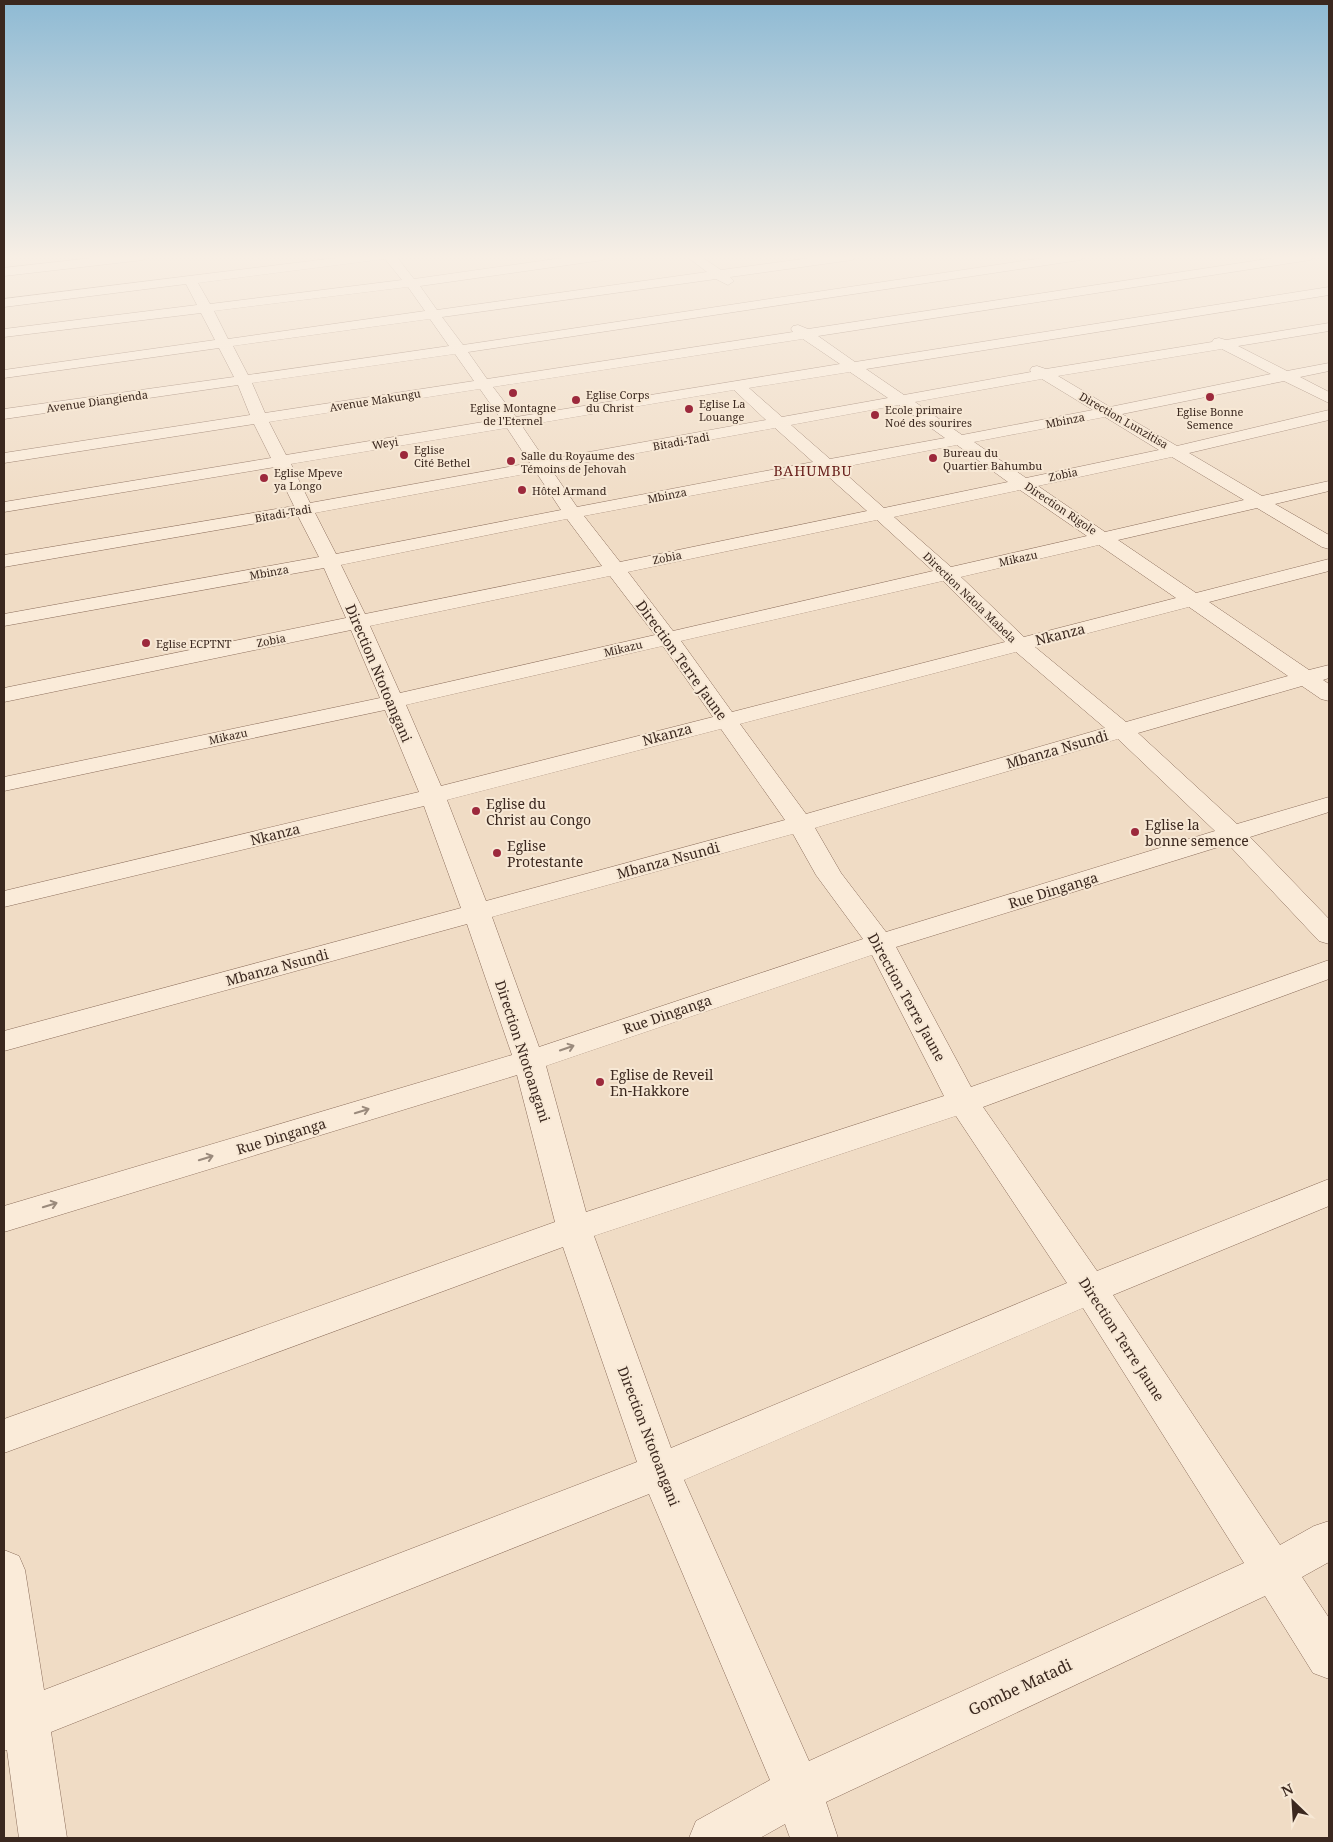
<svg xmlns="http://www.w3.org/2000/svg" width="1333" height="1842" viewBox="0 0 1333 1842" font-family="'Noto Serif',serif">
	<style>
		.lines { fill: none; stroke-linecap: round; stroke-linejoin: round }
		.street-casing { stroke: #8b6d5b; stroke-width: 1 }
		.street { fill: #faebd9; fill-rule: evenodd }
		.oneway { stroke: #9a8a7c }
		.poi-dot { fill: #9c293c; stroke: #f7e8d5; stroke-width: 2 }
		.labels { text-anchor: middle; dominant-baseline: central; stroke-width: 4; stroke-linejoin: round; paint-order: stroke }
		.far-poi-label { font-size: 11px; fill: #3b281f; stroke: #f7e8d5; text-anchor: start }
		.far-street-label { font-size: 11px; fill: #3b281f; stroke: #f7e8d5 }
		.far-quarter-label { font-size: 14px; letter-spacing: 1px; fill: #69211d; stroke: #f7e8d5 }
		.street-label { font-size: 14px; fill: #3b281f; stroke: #f7e8d5 }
		.poi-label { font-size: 14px; fill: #3b281f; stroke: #f7e8d5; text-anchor: start }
		.near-street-label { font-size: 16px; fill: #3b281f; stroke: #f7e8d5 }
	</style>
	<rect width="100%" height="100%" fill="#f0dcc5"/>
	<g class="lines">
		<defs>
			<g id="street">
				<polygon points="110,256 149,256 143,260 4,276 4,268"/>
				<path d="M 352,256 L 396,256 L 414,279 L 576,256 L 609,256 L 603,260 L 420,286 L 437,310 L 707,272 L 686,256 L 700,256 L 721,270 L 825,256 L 858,256 L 852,260 L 730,277 L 734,281 L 728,285 L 716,279 L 442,317 L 463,345 L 1056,256 L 1086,256 L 1080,260 L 468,352 L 487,379 L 793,332 L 791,329 L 793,326 L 798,325 L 808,329 L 1286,256 L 1316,256 L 1310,260 L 818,336 L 855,362 L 1329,287 L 1329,295 L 866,369 L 904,395 L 1031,372 L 1030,370 L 1032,367 L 1037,366 L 1046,369 L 1212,342 L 1214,339 L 1219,338 L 1226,340 L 1329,323 L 1329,331 L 1238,346 L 1287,371 L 1329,363 L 1329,371 L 1300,377 L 1329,392 L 1329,403 L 1284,381 L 1122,414 L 1177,446 L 1329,410 L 1329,420 L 1189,453 L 1262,496 L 1329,481 L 1329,491 L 1275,504 L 1329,535 L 1329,549 L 1322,547 L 1257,508 L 1118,540 L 1196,593 L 1329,559 L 1329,571 L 1209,602 L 1309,670 L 1329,665 L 1329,678 L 1323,680 L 1329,684 L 1329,701 L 1321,699 L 1302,686 L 1138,733 L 1237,824 L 1329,797 L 1329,812 L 1250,837 L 1329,919 L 1329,944 L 1319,941 L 1228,844 L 896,947 L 971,1087 L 1329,960 L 1329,979 L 983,1107 L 1097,1271 L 1329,1179 L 1329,1206 L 1113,1295 L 1280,1545 L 1314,1526 L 1329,1521 L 1329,1562 L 1302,1577 L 1329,1618 L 1329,1679 L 1313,1673 L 1265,1596 L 826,1802 L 838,1838 L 790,1838 L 785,1824 L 760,1838 L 689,1838 L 696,1821 L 770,1780 L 649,1494 L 51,1732 L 67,1838 L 19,1838 L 7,1750 L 4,1751 L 4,1550 L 19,1556 L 25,1570 L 44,1690 L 637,1462 L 563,1247 L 4,1453 L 4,1419 L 555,1222 L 517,1075 L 4,1232 L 4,1206 L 512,1055 L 467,924 L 4,1051 L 4,1031 L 461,908 L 424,806 L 4,907 L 4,891 L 419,792 L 385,710 L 4,791 L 4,777 L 380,698 L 351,630 L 4,702 L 4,688 L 346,618 L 324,568 L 4,626 L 4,614 L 319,557 L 298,516 L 4,567 L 4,555 L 294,506 L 275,467 L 4,512 L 4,502 L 271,458 L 254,424 L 4,463 L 4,453 L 250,415 L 238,385 L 4,419 L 4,409 L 234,377 L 219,348 L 4,378 L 4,370 L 215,340 L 201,313 L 4,337 L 4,329 L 197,305 L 186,284 L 4,307 L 4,299 ZM 385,259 L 402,280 L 210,304 L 198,283 ZM 408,287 L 425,311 L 228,339 L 214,311 ZM 430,319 L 449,346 L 248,375 L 233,346 ZM 803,339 L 840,364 L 516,417 L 493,387 ZM 1222,349 L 1271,374 L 1110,407 L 1058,376 ZM 455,354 L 474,381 L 265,413 L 252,383 ZM 850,372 L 888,398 L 782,417 L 749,388 ZM 1042,379 L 1093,410 L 962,435 L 915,402 ZM 480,389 L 501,419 L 286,455 L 269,422 ZM 734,390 L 766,420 L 545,460 L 522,426 ZM 899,405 L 945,438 L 830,459 L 791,425 ZM 1105,417 L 1159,450 L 1026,478 L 974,442 ZM 507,428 L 530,463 L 310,503 L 291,464 ZM 775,428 L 813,462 L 577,507 L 551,469 ZM 957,445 L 1008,482 L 884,508 L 839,468 ZM 1172,457 L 1244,500 L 1105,532 L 1038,486 ZM 822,471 L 867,511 L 620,562 L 584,516 ZM 536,472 L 561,510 L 336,554 L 315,513 ZM 1020,490 L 1087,536 L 951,567 L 894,517 ZM 567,519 L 602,566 L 365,614 L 341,565 ZM 877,520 L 933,571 L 673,631 L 628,572 ZM 1099,545 L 1176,598 L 1024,637 L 961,577 ZM 610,576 L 655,635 L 400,693 L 370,626 ZM 943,581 L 1005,642 L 732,712 L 681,641 ZM 1189,607 L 1288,676 L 1126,722 L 1035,647 ZM 663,646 L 713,717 L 441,786 L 406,705 ZM 1016,652 L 1105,728 L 806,814 L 740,724 ZM 721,729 L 785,820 L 486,901 L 447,800 ZM 1118,739 L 1215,831 L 886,932 L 841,873 L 815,828 ZM 793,834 L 816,875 L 863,939 L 539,1047 L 492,917 ZM 872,955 L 944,1096 L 586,1212 L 546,1066 ZM 956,1116 L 1067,1283 L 671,1448 L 594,1236 ZM 1083,1308 L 1244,1563 L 809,1761 L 684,1480 Z"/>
			</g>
		</defs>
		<use href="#street" class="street-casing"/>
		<use href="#street" class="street"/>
	</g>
	<defs><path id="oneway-shaft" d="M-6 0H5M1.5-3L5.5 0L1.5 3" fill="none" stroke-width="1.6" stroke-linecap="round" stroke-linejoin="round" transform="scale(1.25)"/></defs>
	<g class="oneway">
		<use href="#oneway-shaft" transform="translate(567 1048) rotate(-19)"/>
		<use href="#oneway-shaft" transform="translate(362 1111) rotate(-17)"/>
		<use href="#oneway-shaft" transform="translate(206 1158) rotate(-17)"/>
		<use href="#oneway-shaft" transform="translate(50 1205) rotate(-17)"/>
	</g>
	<linearGradient id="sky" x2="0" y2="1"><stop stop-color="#8ebad4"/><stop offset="0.5" stop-color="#f8efe5"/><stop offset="1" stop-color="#f8efe5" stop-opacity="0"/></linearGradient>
	<rect width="1333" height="514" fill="url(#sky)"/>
	<g class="poi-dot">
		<circle cx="513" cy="393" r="5"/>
		<circle cx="1210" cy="397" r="5"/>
		<circle cx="576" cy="400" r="5"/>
		<circle cx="689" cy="409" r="5"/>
		<circle cx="875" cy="415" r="5"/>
		<circle cx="404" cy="455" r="5"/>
		<circle cx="933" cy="458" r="5"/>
		<circle cx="511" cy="461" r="5"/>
		<circle cx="264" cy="478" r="5"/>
		<circle cx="522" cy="490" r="5"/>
		<circle cx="146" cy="643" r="5"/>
		<circle cx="476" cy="811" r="5"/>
		<circle cx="1135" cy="832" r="5"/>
		<circle cx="497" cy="853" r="5"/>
		<circle cx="600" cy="1082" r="5"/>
	</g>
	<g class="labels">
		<g class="far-poi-label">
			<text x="586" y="394">Eglise Corps<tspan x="586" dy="13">du Christ</tspan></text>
			<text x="699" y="403">Eglise La<tspan x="699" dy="13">Louange</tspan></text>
			<text x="513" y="407" text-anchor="middle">Eglise Montagne<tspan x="513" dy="13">de l'Eternel</tspan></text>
			<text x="885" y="409">Ecole primaire<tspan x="885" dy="13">Noé des sourires</tspan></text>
			<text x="1210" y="411" text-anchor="middle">Eglise Bonne<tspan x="1210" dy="13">Semence</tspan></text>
			<text x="414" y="449">Eglise<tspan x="414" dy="13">Cité Bethel</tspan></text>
			<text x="943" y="452">Bureau du<tspan x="943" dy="13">Quartier Bahumbu</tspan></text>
			<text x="521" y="455">Salle du Royaume des<tspan x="521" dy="13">Témoins de Jehovah</tspan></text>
			<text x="274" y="472">Eglise Mpeve<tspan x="274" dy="13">ya Longo</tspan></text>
			<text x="532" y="490">Hôtel Armand</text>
			<text x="156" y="643">Eglise ECPTNT</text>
		</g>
		<g class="far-street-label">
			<text transform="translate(375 400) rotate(-9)">Avenue Makungu</text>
			<text transform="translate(97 401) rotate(-8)">Avenue Diangienda</text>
			<text transform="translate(1065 420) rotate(-11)">Mbinza</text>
			<text transform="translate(1124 420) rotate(30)">Direction Lunzitisa</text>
			<text transform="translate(681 441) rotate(-10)">Bitadi-Tadi</text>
			<text transform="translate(385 443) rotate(-9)">Weyi</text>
			<text transform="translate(1063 474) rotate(-12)">Zobia</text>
			<text transform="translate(667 495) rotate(-11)">Mbinza</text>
			<text transform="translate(1061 508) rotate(34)">Direction Rigole</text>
			<text transform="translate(283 513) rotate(-10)">Bitadi-Tadi</text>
			<text transform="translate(667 557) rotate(-11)">Zobia</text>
			<text transform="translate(1018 558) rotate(-12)">Mikazu</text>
			<text transform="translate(269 572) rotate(-10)">Mbinza</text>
			<text transform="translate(970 597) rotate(44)">Direction Ndola Mabela</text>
			<text transform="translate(271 640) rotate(-11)">Zobia</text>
			<text transform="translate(623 648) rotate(-13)">Mikazu</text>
			<text transform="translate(228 736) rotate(-12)">Mikazu</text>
		</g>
		<g class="far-quarter-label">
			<text x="813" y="470">BAHUMBU</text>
		</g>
		<g class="street-label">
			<text transform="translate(1060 634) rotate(-14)">Nkanza</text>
			<text transform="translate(682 660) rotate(54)">Direction Terre Jaune</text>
			<text transform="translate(379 673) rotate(67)">Direction Ntotoangani</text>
			<text transform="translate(667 734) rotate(-15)">Nkanza</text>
			<text transform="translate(1057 749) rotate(-16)">Mbanza Nsundi</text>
			<text transform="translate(275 834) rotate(-14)">Nkanza</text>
			<text transform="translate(668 860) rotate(-15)">Mbanza Nsundi</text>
			<text transform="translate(1053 890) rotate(-17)">Rue Dinganga</text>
			<text transform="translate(277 967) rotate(-15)">Mbanza Nsundi</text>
			<text transform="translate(907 997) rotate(61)">Direction Terre Jaune</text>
			<text transform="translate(667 1014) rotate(-19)">Rue Dinganga</text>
			<text transform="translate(523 1051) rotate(72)">Direction Ntotoangani</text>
			<text transform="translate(281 1136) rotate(-17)">Rue Dinganga</text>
			<text transform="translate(1122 1339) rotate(57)">Direction Terre Jaune</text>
			<text transform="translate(649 1436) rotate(69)">Direction Ntotoangani</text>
		</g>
		<g class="poi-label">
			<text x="486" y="803">Eglise du<tspan x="486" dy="16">Christ au Congo</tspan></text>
			<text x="1145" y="824">Eglise la<tspan x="1145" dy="16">bonne semence</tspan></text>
			<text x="507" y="845">Eglise<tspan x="507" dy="16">Protestante</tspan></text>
			<text x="610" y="1074">Eglise de Reveil<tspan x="610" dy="16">En-Hakkore</tspan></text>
		</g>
		<g class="near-street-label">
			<text transform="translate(1020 1687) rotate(-25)">Gombe Matadi</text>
		</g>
	</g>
	<rect width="1333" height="1842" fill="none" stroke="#3b281f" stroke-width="10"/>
	<g transform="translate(1293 1802) rotate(335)" stroke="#f7e8d5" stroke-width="4" paint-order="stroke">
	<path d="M0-4L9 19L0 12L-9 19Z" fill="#3b281f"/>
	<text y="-8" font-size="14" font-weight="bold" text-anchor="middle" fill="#3b281f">N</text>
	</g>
</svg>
